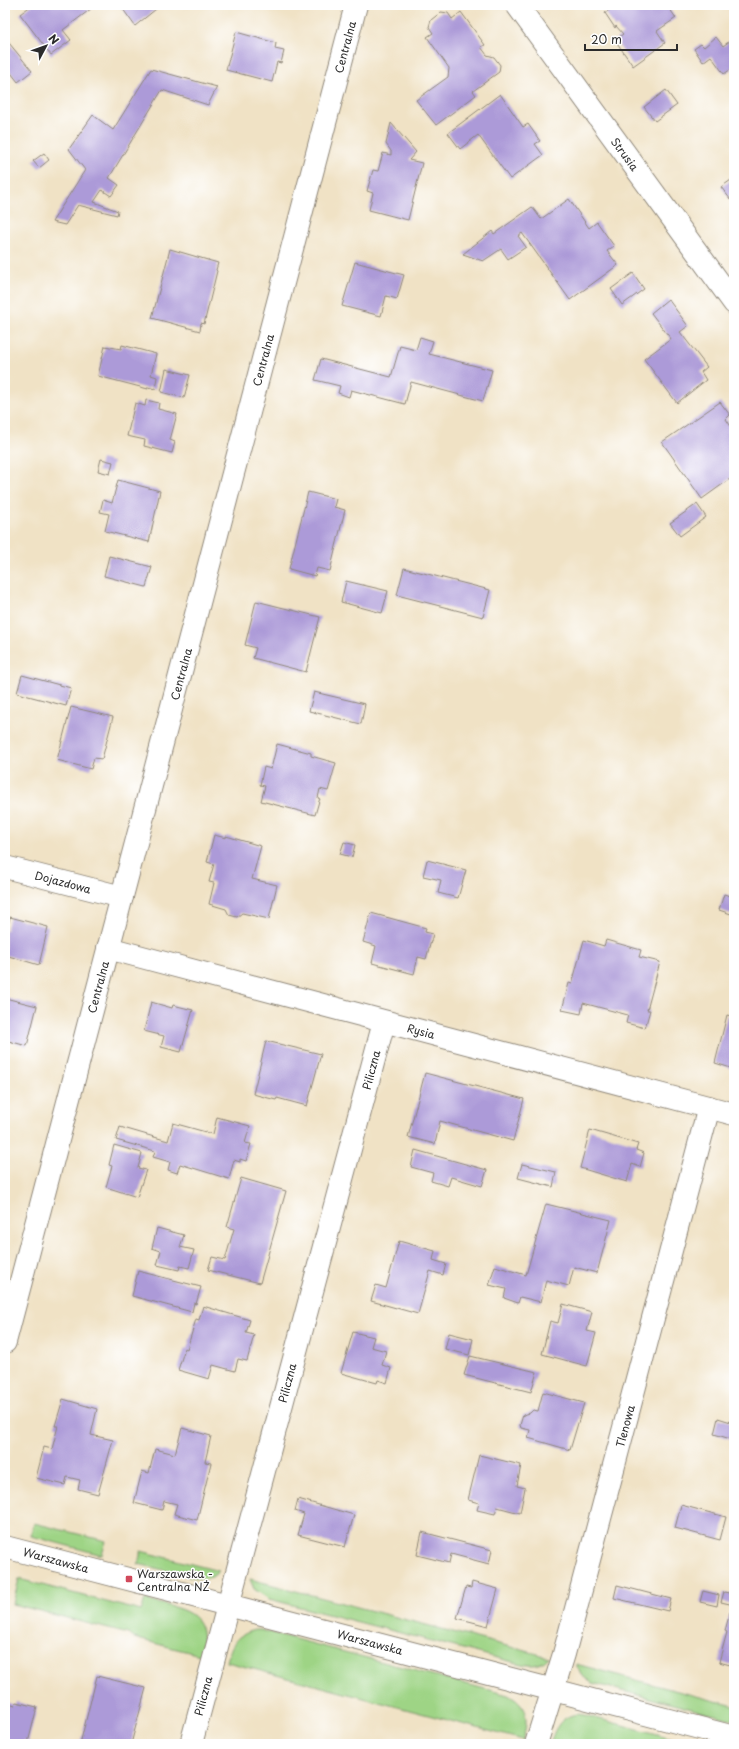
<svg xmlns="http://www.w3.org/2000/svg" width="739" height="1749" viewBox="0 0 739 1749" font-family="'Playpen Sans',sans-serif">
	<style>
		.green { fill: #9ed485; stroke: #648058 }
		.building { fill: #ac9ad8 }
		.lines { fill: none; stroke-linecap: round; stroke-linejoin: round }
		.minor-casing { stroke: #8e8678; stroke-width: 24 }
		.minor { stroke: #fff; stroke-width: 22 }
		.poi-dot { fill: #d1495b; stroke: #fff; stroke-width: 1.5 }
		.labels { text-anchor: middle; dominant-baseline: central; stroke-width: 3; stroke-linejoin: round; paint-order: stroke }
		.street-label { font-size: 11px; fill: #2b2b2b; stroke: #fff }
		.poi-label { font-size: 11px; fill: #2b2b2b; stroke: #fff; text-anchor: start }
	</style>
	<rect width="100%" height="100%" fill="#fff"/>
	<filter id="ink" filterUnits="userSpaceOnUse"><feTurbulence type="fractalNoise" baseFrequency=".025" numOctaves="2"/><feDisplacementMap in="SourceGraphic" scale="8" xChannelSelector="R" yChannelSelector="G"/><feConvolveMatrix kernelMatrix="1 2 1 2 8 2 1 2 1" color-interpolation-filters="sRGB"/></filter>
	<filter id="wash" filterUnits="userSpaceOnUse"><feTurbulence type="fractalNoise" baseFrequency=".012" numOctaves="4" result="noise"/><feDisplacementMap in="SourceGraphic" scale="16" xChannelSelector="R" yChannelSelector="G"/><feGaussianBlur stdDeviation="0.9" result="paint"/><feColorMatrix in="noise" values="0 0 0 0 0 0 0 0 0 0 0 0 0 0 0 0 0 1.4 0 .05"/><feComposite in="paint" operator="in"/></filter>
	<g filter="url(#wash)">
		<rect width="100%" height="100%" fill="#f0e2c5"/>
		<g class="green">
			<polygon points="34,1523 106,1541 102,1555 31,1536"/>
			<polygon points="141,1551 219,1571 212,1577 202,1579 138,1564"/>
			<path d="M 19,1579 L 141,1611 L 145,1600 C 179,1609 212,1609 200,1655 L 134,1638 L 128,1634 L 13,1604 Z"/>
			<path d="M 250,1579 L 549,1657 C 540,1667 529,1666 517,1663 L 269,1599 L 254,1589 Z"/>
			<path d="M 255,1630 L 261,1630 L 508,1695 C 529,1706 528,1720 523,1740 L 227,1662 C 231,1645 236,1634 255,1630 Z"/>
			<polygon points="576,1664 734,1706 734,1720 592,1683 581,1675"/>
			<path d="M 577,1714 L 584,1715 L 695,1744 L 550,1744 C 555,1728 560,1717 577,1714 Z"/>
		</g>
		<g id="blocks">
			<g class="building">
				<polygon points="32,5 96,5 63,30 71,40 51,55 20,14"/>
				<polygon points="120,5 161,5 135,26"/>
				<polygon points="616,5 667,5 676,18 657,31 665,43 633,66 615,40 623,34 616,26 615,28 605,13"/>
				<polygon points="441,12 448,13 452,19 461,12 485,45 481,47 487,55 494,57 500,65 499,72 473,91 476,95 436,125 416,100 448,77 449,68 427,37 433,33 429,27 431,20"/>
				<polygon points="236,32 276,43 275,49 284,51 281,63 277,62 272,82 226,70"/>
				<polygon points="716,37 723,46 734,38 734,67 724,74 711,56 703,62 694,49 701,44 704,47"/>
				<polygon points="9,43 32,71 18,82 5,65 5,46"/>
				<polygon points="151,69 217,87 208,105 162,90 109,178 119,185 111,196 102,190 94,202 118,211 117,215 78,205 65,225 52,222 85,170 69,149 93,115 113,130"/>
				<polygon points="666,90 677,105 655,121 644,107"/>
				<polygon points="500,94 523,127 528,124 540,141 535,144 543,155 510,179 478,135 460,149 448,133"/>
				<polygon points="391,123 416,152 409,160 422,163 408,220 369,210 373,193 367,191 373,170 378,171 383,153 391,155 391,151 386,144"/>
				<polygon points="44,153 49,160 39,168 33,161"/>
				<polygon points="734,178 734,204 721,187"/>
				<polygon points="569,199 589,228 597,222 614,246 607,251 618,265 570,300 522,233 518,236 526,247 508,259 501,249 483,261 463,254 492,231 494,234 532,207 541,219"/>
				<polygon points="170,249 218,263 216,270 217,271 204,324 201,323 200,331 152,318"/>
				<polygon points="355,262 404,275 397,299 386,296 381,316 342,306"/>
				<polygon points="633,273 644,289 622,305 611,289"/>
				<polygon points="668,299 688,326 680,332 707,367 701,372 706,380 677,403 644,359 671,339 651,313"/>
				<polygon points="420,337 433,341 429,354 492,370 483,401 411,382 405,404 351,390 349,397 338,393 340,386 315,380 321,359 391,377 400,346 416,350"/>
				<polygon points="122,345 156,354 151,375 157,377 155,389 148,387 148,389 98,376 105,346 121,349"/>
				<polygon points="166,369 190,375 184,398 161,392"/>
				<polygon points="146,400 159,403 158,409 177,414 170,440 175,442 172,453 144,446 145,440 127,436 135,403 145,406"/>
				<polygon points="720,402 730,415 726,419 734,431 734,476 702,499 662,442"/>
				<polygon points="101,459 113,462 110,474 98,471"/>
				<polygon points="118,480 160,491 149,542 105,531 109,514 100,512 103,500 112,503"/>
				<polygon points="308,492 336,499 334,507 345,510 330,571 317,568 315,576 289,569"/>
				<polygon points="697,504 706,517 680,536 670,523"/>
				<polygon points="109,556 152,567 146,587 104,576"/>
				<polygon points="404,568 490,590 483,617 397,595"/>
				<polygon points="346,581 388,591 382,613 341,602"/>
				<polygon points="256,601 320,617 306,672 253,658 256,648 245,645"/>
				<polygon points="22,675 71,688 66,706 17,693"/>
				<polygon points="314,692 365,704 361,724 309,711"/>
				<polygon points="71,707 113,717 102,759 94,758 91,769 57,760"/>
				<polygon points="277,744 311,753 311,756 336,763 328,791 320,789 318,798 320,799 319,801 315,815 261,801 265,786 260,785 264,767 271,769"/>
				<polygon points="214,835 226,838 226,836 261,846 252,879 277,885 269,919 242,913 237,917 229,915 226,909 209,904 214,883 209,882 214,864 207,862"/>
				<polygon points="344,842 355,845 352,857 340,854"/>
				<polygon points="427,860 466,870 458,898 438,893 441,880 423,876"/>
				<polygon points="724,894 734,897 734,915 719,910"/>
				<polygon points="371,913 426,928 425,932 433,934 426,959 418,957 414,974 372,963 376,946 363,942"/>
				<polygon points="10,917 48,927 39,965 5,955 5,931 6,931"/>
				<polygon points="584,940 604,946 606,940 641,950 639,957 660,962 647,1010 650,1010 645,1028 626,1023 628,1015 583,1003 581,1014 562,1010 569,983 572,984"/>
				<polygon points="5,998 37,1006 27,1046 5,1040"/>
				<polygon points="151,1002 172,1008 173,1005 193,1010 181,1052 161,1047 164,1036 144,1031"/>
				<polygon points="727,1015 734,1017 734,1069 715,1063"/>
				<polygon points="266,1041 321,1054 307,1106 277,1098 276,1100 253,1094"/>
				<polygon points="425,1073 524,1099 513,1141 440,1121 435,1144 408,1137"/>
				<polygon points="217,1117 250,1126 245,1143 251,1144 246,1161 240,1159 240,1162 234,1160 229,1179 180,1164 177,1173 168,1170 170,1162 153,1157 155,1151 116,1140 120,1127 168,1141 173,1123 213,1134"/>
				<polygon points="590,1130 638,1144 636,1150 644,1153 640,1167 632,1164 627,1182 580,1168"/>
				<polygon points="114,1145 142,1153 138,1168 146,1170 137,1197 106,1187 112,1166 109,1165"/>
				<polygon points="415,1150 487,1170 482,1186 451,1177 448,1186 431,1181 433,1173 411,1167"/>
				<polygon points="522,1164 556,1172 553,1187 518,1178"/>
				<polygon points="241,1178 286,1191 260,1283 208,1270 212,1257 225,1260 234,1229 227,1227"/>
				<polygon points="546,1204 611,1220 597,1273 574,1267 569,1286 546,1280 541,1302 520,1297 518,1303 504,1298 506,1289 489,1285 495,1266 526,1275"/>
				<polygon points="157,1228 184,1235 180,1247 194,1250 189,1268 180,1266 179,1270 157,1265 161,1251 152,1248"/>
				<polygon points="399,1241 435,1251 433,1260 446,1264 443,1275 430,1271 418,1314 371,1301 376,1285 386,1288"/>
				<polygon points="138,1271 201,1287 196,1304 194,1303 192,1312 132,1296"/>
				<polygon points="563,1304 592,1312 587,1331 596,1333 587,1366 542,1354 550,1321 558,1323"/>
				<polygon points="203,1306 250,1320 246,1333 254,1335 247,1361 238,1359 235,1371 213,1365 209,1379 178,1370 185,1348 187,1349 196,1319 199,1320"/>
				<polygon points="353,1332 374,1337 371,1347 386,1351 382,1365 391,1368 387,1383 378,1380 377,1383 341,1373"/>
				<polygon points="449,1333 473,1339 469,1355 445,1349"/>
				<polygon points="470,1356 537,1372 531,1392 464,1375"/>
				<polygon points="543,1392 584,1403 570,1450 528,1438 530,1430 521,1428 520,1425 523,1415 530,1413 533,1410 538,1411"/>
				<polygon points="63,1399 97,1409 91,1435 113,1440 98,1494 78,1489 80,1480 67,1477 65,1485 36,1478 44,1447 52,1449 58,1426 55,1426"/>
				<polygon points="718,1418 734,1423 734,1440 714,1434"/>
				<polygon points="182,1428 211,1436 205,1462 211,1463 197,1520 174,1514 177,1504 164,1501 162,1510 134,1503 142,1471 149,1473 155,1449 175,1454"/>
				<polygon points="479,1455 521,1465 517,1486 525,1488 520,1513 497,1507 495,1514 477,1510 479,1503 468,1500"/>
				<polygon points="298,1499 354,1515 345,1547 298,1535 304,1514 295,1511"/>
				<polygon points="681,1505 726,1517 720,1540 675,1528"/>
				<polygon points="422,1532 492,1550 489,1564 451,1554 449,1563 417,1555"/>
				<polygon points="472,1582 498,1589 488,1626 457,1618 466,1587 471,1588"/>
				<polygon points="617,1585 671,1599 668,1611 614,1598"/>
				<polygon points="703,1591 719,1595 717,1606 700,1602"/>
				<polygon points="724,1592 734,1594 734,1605 721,1602"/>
				<polygon points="730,1612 734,1613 734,1666 719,1662 727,1632 725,1631"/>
				<polygon points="97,1676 146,1688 131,1744 80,1744"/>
				<polygon points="5,1702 15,1705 16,1702 37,1707 28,1743 24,1741 23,1744 5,1744"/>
			</g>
		</g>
	</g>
	<g filter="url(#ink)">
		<use href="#blocks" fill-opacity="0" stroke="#8e8678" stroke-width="1"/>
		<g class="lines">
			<defs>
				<g id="minor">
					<polyline points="517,5 734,303"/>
					<polyline points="5,867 122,897"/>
					<polyline points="108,948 734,1114"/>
					<polyline points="5,1342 356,5"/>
					<polyline points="5,1547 734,1737"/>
					<polyline points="191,1744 384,1022"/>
					<polyline points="536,1744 564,1654 709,1107"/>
				</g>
			</defs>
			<use href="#minor" class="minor-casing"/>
			<use href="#minor" class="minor"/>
		</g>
	</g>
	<rect class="poi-dot" x="125" y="1575" width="8" height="8" rx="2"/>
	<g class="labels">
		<g class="street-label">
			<text transform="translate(345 47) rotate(-75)">Centralna</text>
			<text transform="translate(625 154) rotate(54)">Strusia</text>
			<text transform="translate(263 360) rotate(-75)">Centralna</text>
			<text transform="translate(181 674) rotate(-75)">Centralna</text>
			<text transform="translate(63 882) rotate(15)">Dojazdowa</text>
			<text transform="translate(98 987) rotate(-75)">Centralna</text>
			<text transform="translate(421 1031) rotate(15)">Rysia</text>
			<text transform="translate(371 1070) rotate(-75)">Piliczna</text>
			<text transform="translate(287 1383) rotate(-75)">Piliczna</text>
			<text transform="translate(625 1426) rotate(-75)">Tlenowa</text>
			<text transform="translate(56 1560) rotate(15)">Warszawska</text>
			<text transform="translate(370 1642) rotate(15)">Warszawska</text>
			<text transform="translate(203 1696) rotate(-75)">Piliczna</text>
		</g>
		<g class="poi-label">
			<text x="137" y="1573">Warszawska -<tspan x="137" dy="13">Centralna NŻ</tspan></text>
		</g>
	</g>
	<rect width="739" height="1749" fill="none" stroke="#fff" stroke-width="20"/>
	<g transform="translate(46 46) rotate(49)" stroke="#ffffff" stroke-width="3" paint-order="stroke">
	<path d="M0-3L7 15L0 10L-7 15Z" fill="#2b2b2b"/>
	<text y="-6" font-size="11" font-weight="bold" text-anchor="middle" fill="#2b2b2b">N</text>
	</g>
	<path d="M585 44v6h92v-6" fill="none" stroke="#2b2b2b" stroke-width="2"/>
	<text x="591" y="44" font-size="12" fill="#2b2b2b" stroke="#ffffff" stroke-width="3" paint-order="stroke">20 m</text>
</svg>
